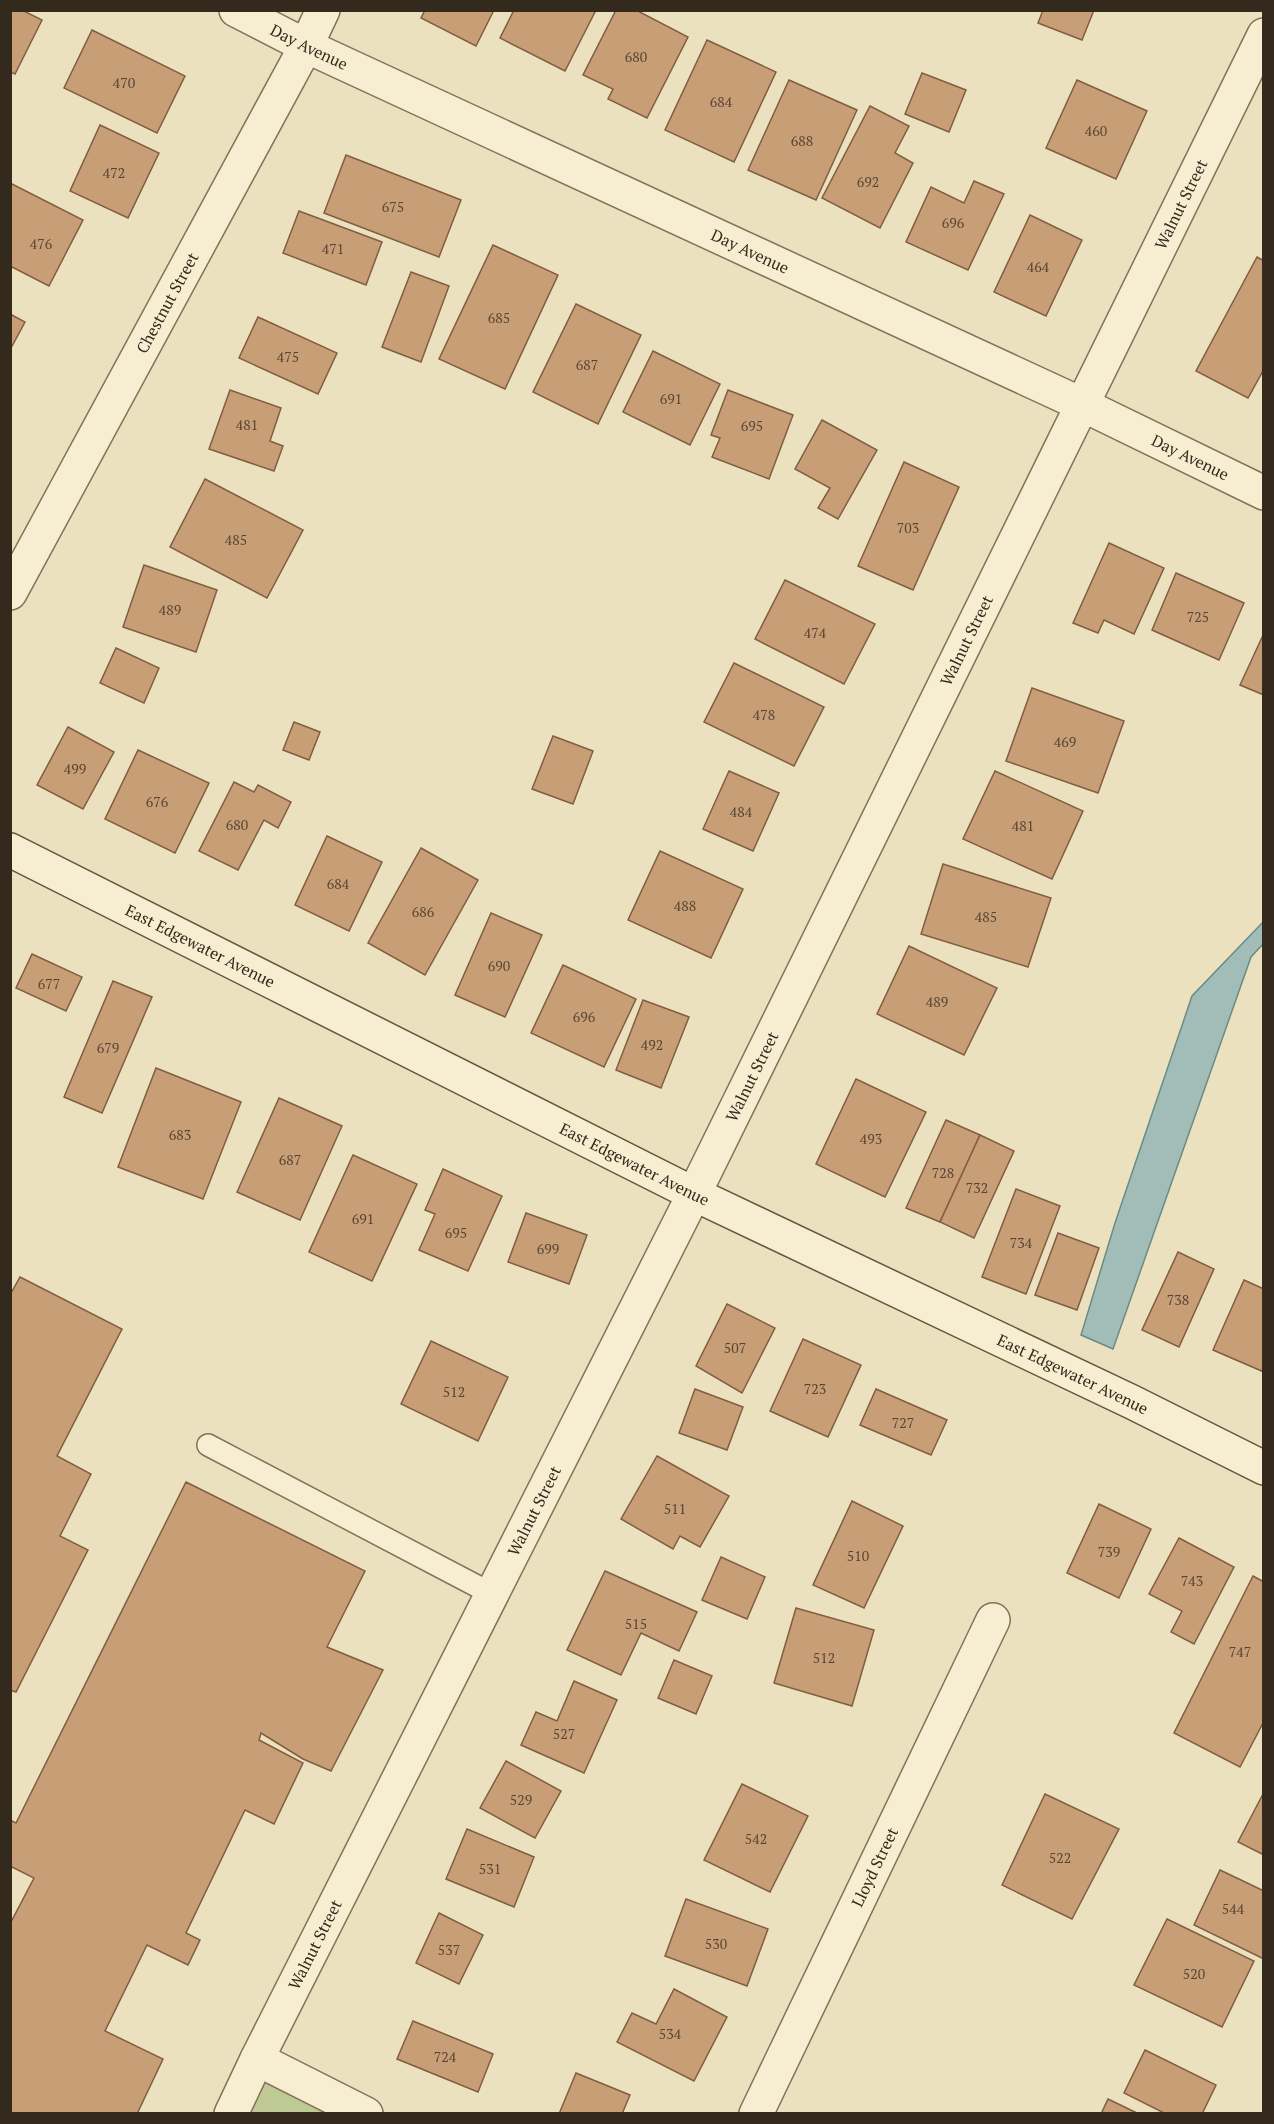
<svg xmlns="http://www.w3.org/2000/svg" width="1274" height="2124" viewBox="0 0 1274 2124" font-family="'PT Serif',serif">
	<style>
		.green { fill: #bfc994 }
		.water { fill: #a2bdb7; stroke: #6a8b85; stroke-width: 1.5 }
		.building { fill: #c89e77; stroke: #815e40; stroke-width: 1.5 }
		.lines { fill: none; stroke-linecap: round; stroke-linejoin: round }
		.lane-casing { stroke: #837259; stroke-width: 24 }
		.street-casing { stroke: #837259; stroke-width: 36 }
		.secondary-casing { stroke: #65533c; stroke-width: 36 }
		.lane { stroke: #f7eed2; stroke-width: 21 }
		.street { stroke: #f7eed2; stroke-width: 33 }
		.secondary { stroke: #f7eed2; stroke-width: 33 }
		.labels { text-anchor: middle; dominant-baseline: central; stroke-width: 4.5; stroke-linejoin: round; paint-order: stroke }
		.number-label { font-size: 14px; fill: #584633 }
		.street-label { font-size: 16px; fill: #33291c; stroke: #f3ebcf }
	</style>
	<rect width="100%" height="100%" fill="#ebe1bf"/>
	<polygon class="green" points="257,2059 370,2114 230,2114"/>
	<polygon class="water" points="1263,922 1263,944 1251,957 1113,1349 1081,1335 1115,1223 1192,996"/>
	<g class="building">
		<polygon points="10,10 22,10 42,20 15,74 10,72"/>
		<polygon points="425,10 494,10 476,46 421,18"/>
		<polygon points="514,10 596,10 565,71 500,38"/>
		<polygon points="616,10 636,10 688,37 647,118 608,99 613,89 583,75"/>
		<polygon points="1043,10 1094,10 1082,40 1038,23"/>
		<polygon points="92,30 185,76 157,133 64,88"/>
		<polygon points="707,40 776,72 734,162 665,130"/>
		<polygon points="922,73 966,90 949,132 905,114"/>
		<polygon points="789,80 857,110 816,200 748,170"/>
		<polygon points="1077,80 1147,111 1116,179 1046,148"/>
		<polygon points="870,106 909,126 895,153 913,163 880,228 822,198"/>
		<polygon points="100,125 159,153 128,218 70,191"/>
		<polygon points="346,155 461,200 439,257 324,213"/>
		<polygon points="974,181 1004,194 968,270 906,242 931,187 964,203"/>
		<polygon points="10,183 83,220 49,286 10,266"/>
		<polygon points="299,211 382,242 366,285 283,253"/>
		<polygon points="1030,215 1082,240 1046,316 994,292"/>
		<polygon points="493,245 558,275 505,389 439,359"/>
		<polygon points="1257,257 1264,261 1264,369 1248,398 1196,371"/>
		<polygon points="411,272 449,286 421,362 382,347"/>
		<polygon points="576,304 641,335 598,424 533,392"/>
		<polygon points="10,314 25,322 10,350"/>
		<polygon points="258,317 337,353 318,394 239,358"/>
		<polygon points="653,351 720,384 690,445 623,412"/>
		<polygon points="230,390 281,408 270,441 283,446 274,471 209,449"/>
		<polygon points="728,390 793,415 769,479 712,457 720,438 711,435"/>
		<polygon points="822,420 877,450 838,519 818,508 830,488 795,469"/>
		<polygon points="904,462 959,487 913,590 858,566"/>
		<polygon points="205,479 303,530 267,598 170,547"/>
		<polygon points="1109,543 1164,568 1134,634 1104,620 1098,633 1073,623"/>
		<polygon points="144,565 217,590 196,652 123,627"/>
		<polygon points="1176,573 1244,603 1219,660 1152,630"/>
		<polygon points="785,580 875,624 844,684 755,639"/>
		<polygon points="1264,633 1264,695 1240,685"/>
		<polygon points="116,648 159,668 144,703 100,683"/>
		<polygon points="734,663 824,707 794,766 704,722"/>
		<polygon points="1032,688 1124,721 1098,793 1006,761"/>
		<polygon points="294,722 320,732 309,760 283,750"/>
		<polygon points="68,727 114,752 83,809 37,785"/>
		<polygon points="553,736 593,751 573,804 532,789"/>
		<polygon points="138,750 209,783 175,853 105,819"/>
		<polygon points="729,771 779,793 753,851 703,829"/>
		<polygon points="995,771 1083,811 1052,879 963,839"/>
		<polygon points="234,782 254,792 258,785 291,802 278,828 264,820 238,870 199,851"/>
		<polygon points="327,836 382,862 349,931 295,905"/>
		<polygon points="421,848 478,880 425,975 368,943"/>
		<polygon points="660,851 743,889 711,958 628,920"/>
		<polygon points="943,864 1051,898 1028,967 921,934"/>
		<polygon points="491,913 542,935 505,1017 455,995"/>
		<polygon points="909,946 997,988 964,1055 877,1014"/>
		<polygon points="32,954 82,977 66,1011 16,988"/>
		<polygon points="563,965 636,999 604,1067 531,1033"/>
		<polygon points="113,981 152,997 102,1113 64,1097"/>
		<polygon points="643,1000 689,1017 661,1088 616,1070"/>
		<polygon points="156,1068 241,1102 203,1199 118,1167"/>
		<polygon points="856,1079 926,1112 885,1197 816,1164"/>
		<polygon points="279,1098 342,1126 300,1220 237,1192"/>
		<polygon points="946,1120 980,1135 940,1222 906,1208"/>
		<polygon points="980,1135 1014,1151 974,1238 940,1222"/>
		<polygon points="353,1155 417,1184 372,1281 309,1252"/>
		<polygon points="443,1169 502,1196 468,1271 419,1250 435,1214 425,1210"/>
		<polygon points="1016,1189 1060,1206 1026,1294 982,1277"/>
		<polygon points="526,1213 587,1235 569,1284 508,1262"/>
		<polygon points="1058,1233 1099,1248 1077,1310 1035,1295"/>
		<polygon points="1178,1252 1214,1269 1179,1347 1142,1330"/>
		<polygon points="20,1277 122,1329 57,1456 91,1474 60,1536 88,1550 16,1692 10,1690 10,1295"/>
		<polygon points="1244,1280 1264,1289 1264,1372 1213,1350"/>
		<polygon points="727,1304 775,1328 742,1393 696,1366"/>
		<polygon points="803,1339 861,1365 828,1437 770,1411"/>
		<polygon points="431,1341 508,1377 478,1441 401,1404"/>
		<polygon points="695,1389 743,1407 727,1450 679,1433"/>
		<polygon points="876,1389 947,1420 931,1455 860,1425"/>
		<polygon points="657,1456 729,1496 700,1547 680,1536 673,1549 621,1519"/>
		<polygon points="186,1482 365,1571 327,1647 383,1670 331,1771 303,1759 261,1733 259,1740 303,1763 274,1824 245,1810 186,1933 200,1940 188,1965 147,1945 105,2031 163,2059 137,2114 10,2114 10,1924 34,1878 10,1866 10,1820 16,1823"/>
		<polygon points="852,1501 903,1526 864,1608 813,1585"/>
		<polygon points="1099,1504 1151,1529 1119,1598 1067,1573"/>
		<polygon points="1179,1538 1234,1567 1194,1644 1171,1632 1182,1611 1149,1594"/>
		<polygon points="721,1557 765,1577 747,1619 702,1600"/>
		<polygon points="605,1571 697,1612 679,1651 641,1633 621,1675 567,1650"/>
		<polygon points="1253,1576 1264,1582 1264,1721 1240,1767 1174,1733"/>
		<polygon points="796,1608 874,1630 852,1706 774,1683"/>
		<polygon points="674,1660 712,1676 696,1714 658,1698"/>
		<polygon points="574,1681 617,1700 584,1773 521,1745 536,1712 557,1721"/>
		<polygon points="506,1761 561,1791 535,1838 480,1808"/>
		<polygon points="742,1784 808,1816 770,1892 704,1860"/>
		<polygon points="1264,1792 1264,1855 1238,1842"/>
		<polygon points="1045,1794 1119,1829 1072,1919 1002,1885"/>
		<polygon points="467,1829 534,1857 514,1907 446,1879"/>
		<polygon points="1220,1870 1264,1891 1264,1959 1194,1925"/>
		<polygon points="686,1899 768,1929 747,1986 665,1956"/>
		<polygon points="439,1913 483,1935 459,1984 416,1963"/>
		<polygon points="1167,1919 1254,1961 1222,2027 1134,1985"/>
		<polygon points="674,1989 727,2017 694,2081 617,2042 632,2013 656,2024"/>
		<polygon points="413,2021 493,2054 478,2092 397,2059"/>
		<polygon points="1145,2050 1216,2085 1202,2114 1166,2114 1124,2093"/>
		<polygon points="576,2073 630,2095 622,2114 559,2114"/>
		<polygon points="1108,2099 1139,2114 1101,2114"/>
	</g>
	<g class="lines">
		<defs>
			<polyline id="lane" points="208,1445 492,1594"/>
			<g id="street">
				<path id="s1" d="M 236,10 L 306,46 L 1081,404 L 1264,493"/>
				<path id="s2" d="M 10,593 L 306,46 L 323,10"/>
				<polyline points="257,2059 366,2114"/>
				<path id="s3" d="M 231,2114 L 257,2059 L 694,1194 L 1264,35"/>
				<path id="s4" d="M 756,2114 L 993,1620"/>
			</g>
			<g id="secondary">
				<path id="s5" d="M 10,850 L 694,1194 L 1132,1402 L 1264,1468"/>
			</g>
		</defs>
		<use href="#lane" class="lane-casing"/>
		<use href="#street" class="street-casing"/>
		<use href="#secondary" class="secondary-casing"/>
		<use href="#lane" class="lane"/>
		<use href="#street" class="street"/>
		<use href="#secondary" class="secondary"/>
	</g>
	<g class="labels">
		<g class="number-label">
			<text x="636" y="56">680</text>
			<text x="124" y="82">470</text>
			<text x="721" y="101">684</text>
			<text x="1096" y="130">460</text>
			<text x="802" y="140">688</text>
			<text x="114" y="172">472</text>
			<text x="868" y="181">692</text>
			<text x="393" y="206">675</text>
			<text x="953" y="222">696</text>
			<text x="41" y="243">476</text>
			<text x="333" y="248">471</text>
			<text x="1038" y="266">464</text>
			<text x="499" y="317">685</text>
			<text x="288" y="356">475</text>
			<text x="587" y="364">687</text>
			<text x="671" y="398">691</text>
			<text x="247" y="424">481</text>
			<text x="752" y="425">695</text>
			<text x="908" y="527">703</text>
			<text x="236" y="539">485</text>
			<text x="170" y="609">489</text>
			<text x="1198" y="616">725</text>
			<text x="815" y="632">474</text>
			<text x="764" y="714">478</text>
			<text x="1065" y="741">469</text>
			<text x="75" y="768">499</text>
			<text x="157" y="801">676</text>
			<text x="741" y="811">484</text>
			<text x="237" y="824">680</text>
			<text x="1023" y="825">481</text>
			<text x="338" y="883">684</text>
			<text x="685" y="905">488</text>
			<text x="423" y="911">686</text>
			<text x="986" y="916">485</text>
			<text x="499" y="965">690</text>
			<text x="49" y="983">677</text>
			<text x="937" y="1001">489</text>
			<text x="584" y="1016">696</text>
			<text x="652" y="1044">492</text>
			<text x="108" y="1047">679</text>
			<text x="180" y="1134">683</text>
			<text x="871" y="1138">493</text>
			<text x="290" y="1159">687</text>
			<text x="943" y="1172">728</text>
			<text x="977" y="1187">732</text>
			<text x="363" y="1218">691</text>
			<text x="456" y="1232">695</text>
			<text x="1021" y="1242">734</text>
			<text x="548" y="1248">699</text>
			<text x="1178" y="1299">738</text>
			<text x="735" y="1347">507</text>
			<text x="815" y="1388">723</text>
			<text x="454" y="1391">512</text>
			<text x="903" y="1422">727</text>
			<text x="675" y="1508">511</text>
			<text x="1109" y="1551">739</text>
			<text x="858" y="1555">510</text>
			<text x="1192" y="1580">743</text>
			<text x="636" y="1623">515</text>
			<text x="1240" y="1651">747</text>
			<text x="824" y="1657">512</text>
			<text x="564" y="1733">527</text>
			<text x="521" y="1799">529</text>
			<text x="756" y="1838">542</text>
			<text x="1060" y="1857">522</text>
			<text x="490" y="1868">531</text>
			<text x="1233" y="1908">544</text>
			<text x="716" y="1943">530</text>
			<text x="449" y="1949">537</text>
			<text x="1194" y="1973">520</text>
			<text x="670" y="2033">534</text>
			<text x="445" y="2056">724</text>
		</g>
		<g class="street-label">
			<text stroke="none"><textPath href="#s1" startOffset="82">Day Avenue</textPath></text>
			<text stroke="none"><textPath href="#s3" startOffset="2133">Walnut Street</textPath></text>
			<text stroke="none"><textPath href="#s1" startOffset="568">Day Avenue</textPath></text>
			<text stroke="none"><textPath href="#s2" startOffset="330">Chestnut Street</textPath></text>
			<text stroke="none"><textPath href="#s1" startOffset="1054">Day Avenue</textPath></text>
			<text stroke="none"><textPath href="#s3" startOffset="1647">Walnut Street</textPath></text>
			<text stroke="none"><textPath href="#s5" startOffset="213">East Edgewater Avenue</textPath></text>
			<text stroke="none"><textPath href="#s3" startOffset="1161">Walnut Street</textPath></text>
			<text stroke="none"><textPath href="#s5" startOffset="699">East Edgewater Avenue</textPath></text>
			<text stroke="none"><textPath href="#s5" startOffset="1185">East Edgewater Avenue</textPath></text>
			<text stroke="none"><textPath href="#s3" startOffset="675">Walnut Street</textPath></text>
			<text stroke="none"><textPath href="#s4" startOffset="274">Lloyd Street</textPath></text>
			<text stroke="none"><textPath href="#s3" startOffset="189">Walnut Street</textPath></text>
		</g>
	</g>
	<rect width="1274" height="2124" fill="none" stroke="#33291c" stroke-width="24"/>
</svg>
